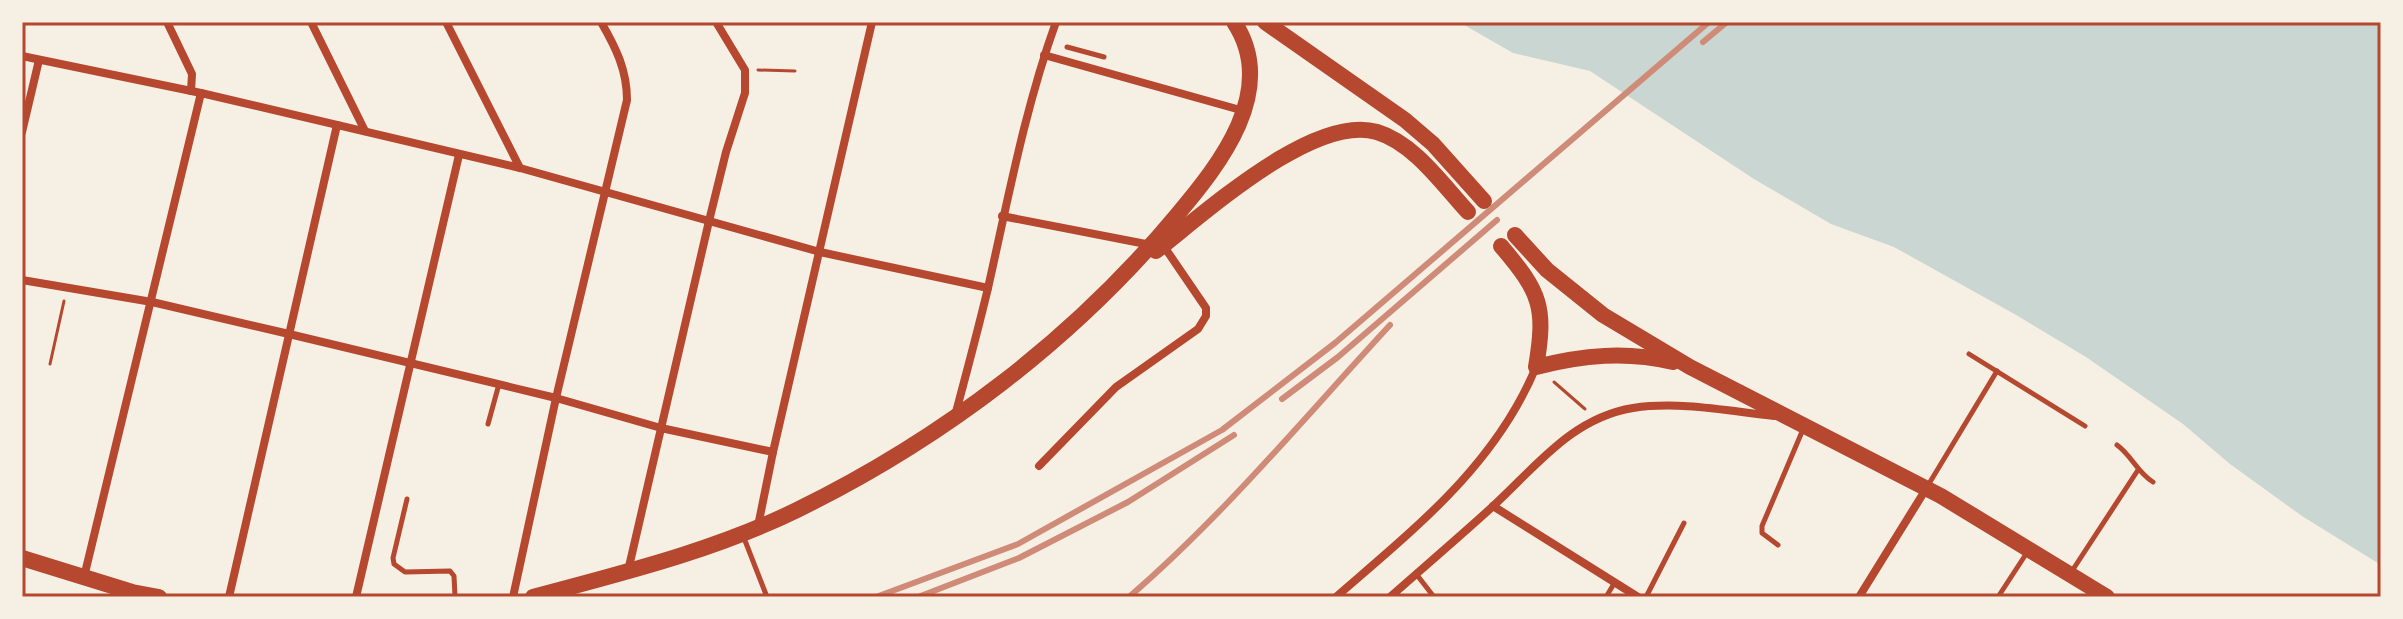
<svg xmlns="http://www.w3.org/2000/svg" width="2403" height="619" viewBox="0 0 2403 619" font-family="'Archivo Narrow',sans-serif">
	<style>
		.water { fill: #c9d6d2 }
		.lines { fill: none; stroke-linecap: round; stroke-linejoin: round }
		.path { stroke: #b5482f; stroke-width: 3 }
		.service { stroke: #b5482f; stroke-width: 5 }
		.minor { stroke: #b5482f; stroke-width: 8 }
		.secondary { stroke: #b5482f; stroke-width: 16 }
		.rail { stroke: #cf8b77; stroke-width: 6 }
		.neatline { fill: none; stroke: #b5482f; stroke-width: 3 }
	</style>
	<rect width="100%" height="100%" fill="#f6efe4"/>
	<polygon class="water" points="1459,22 2381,22 2381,565 2302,516 2230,464 2183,424 2086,357 2018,316 1894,247 1831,224 1754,179 1590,71 1513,53"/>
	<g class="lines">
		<g class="path">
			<polyline points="758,70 795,71"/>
			<polyline points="50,364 64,301"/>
			<polyline points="1554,382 1585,409"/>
		</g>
		<g class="service">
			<polyline points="1067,47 1104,57"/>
			<polyline points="1969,354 2085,426"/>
			<polyline points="488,424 499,384"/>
			<path d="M 2117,445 C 2132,456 2137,472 2153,482"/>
			<polyline points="1927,487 1997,371"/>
			<polyline points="407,499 393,558 394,564 405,572 450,571 454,576 455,597"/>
			<polyline points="744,538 767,597"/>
			<polyline points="1778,545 1762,533 1762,526 1804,427"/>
			<polyline points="2070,574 2138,470"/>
			<polyline points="1417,575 1434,597"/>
			<polyline points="1606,597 1615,582"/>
			<polyline points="1646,597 1684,523"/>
			<polyline points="1998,597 2028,551"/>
		</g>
		<g class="minor">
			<polyline points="167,22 192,74 191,91"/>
			<polyline points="311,22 365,131"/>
			<polyline points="446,22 520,168"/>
			<polyline points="1044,55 1244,111"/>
			<polyline points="22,56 201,93 520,168 820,252 988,288"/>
			<polyline points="22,132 39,60"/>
			<polyline points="1002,216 1151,245"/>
			<polyline points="22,280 152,302 289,334 556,398 661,428 773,452"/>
			<path d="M 956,412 C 967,371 978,330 988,288 C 1008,199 1025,108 1056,22"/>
			<polyline points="1039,466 1116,387 1198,329 1206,316 1206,308 1163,245"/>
			<polyline points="1493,506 1638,597"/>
			<polyline points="758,526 773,452 872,22"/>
			<polyline points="628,571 709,221 726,152 745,93 745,70 716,22"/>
			<polyline points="84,577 201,93"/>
			<polyline points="229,597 337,125"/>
			<polyline points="356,597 459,155"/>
			<path d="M 513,597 L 556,398 L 627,100 C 627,70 616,48 601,22"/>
			<path d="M 1336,597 C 1414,529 1495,466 1536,367"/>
			<path d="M 1390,597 C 1424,567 1458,538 1491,508 C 1535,468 1571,418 1633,408 C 1679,401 1728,411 1774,416"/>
			<polyline points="1859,597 1926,489"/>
		</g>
		<g class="secondary">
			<polyline points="1265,22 1405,120 1433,144 1484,201"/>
			<polyline points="1515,235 1547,270 1603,315 1690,367 1941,496 2107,597"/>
			<path d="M 1501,246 C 1541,293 1546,307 1536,367 C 1583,355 1626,351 1673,362"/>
			<path d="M 1156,251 C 1204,214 1314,113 1377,132 C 1414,143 1443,185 1468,212"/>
			<polyline points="22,558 132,592 159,597"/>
			<path d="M 533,597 C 622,573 713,551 797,510 C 942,439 1074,339 1177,215 C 1220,164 1279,90 1234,22"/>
		</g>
		<g class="rail">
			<polyline points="1703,42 1727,22"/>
			<polyline points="1282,399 1338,357 1497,220"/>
			<polyline points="876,597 1018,544 1222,430 1335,343 1709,22"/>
			<polyline points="918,597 1019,558 1128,502 1234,435"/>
			<path d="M 1129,597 C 1224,515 1305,417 1390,325"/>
		</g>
	</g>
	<rect width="2403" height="619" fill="none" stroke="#f6efe4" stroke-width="48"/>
	<rect x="24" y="24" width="2355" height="571" class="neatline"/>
</svg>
